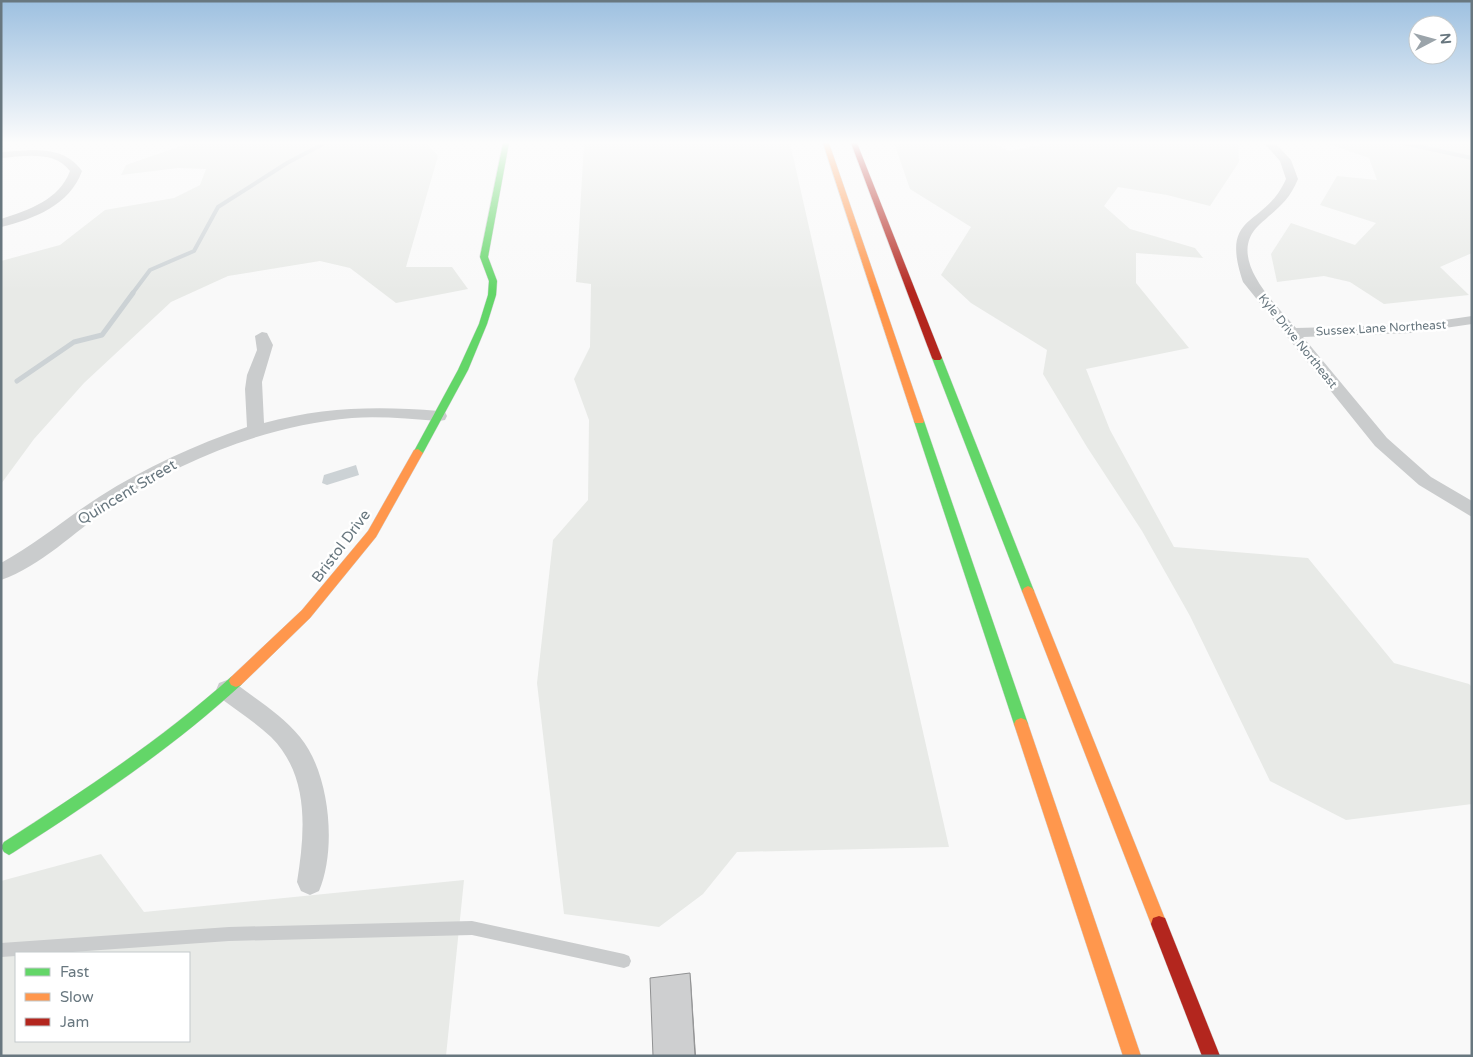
<svg xmlns="http://www.w3.org/2000/svg" width="1473" height="1057" viewBox="0 0 1473 1057" font-family="'Varela Round',sans-serif">
	<style>
		.green { fill: #e8eae7; fill-rule: evenodd }
		.water { fill: #ccd2d5 }
		.lines { fill: none; stroke-linecap: round; stroke-linejoin: round }
		.stream-far1 { stroke: #ccd2d5; stroke-width: 4 }
		.stream { stroke: #ccd2d5; stroke-width: 5 }
		.fast-casing { stroke: #d4d5d6; stroke-width: 1 }
		.slow-casing { stroke: #d4d5d6; stroke-width: 1 }
		.jam-casing { stroke: #d4d5d6; stroke-width: 1 }
		.lane { fill: #cacccd; fill-rule: evenodd }
		.street { fill: #cacccd; fill-rule: evenodd }
		.fast { fill: #63d668; fill-rule: evenodd }
		.slow { fill: #ff974d; fill-rule: evenodd }
		.jam { fill: #b3261e; fill-rule: evenodd }
		.shaded-wall { fill: #909192 }
		.building { fill: #cecfd0; stroke: #909192 }
		.labels { text-anchor: middle; dominant-baseline: central; stroke-width: 5; stroke-linejoin: round; paint-order: stroke }
		.far-street-label { font-size: 12px; fill: #68777f; stroke: #fff }
		.street-label { font-size: 15px; fill: #68777f; stroke: #fff }
	</style>
	<rect width="100%" height="100%" fill="#f9f9f9"/>
	<g class="green">
		<polygon points="189,143 427,143 438,156 406,267 452,267 468,289 396,303 350,268 320,261 228,276 171,302 84,383 34,439 1,484 1,261 60,245 105,210 174,198 200,185 206,169 178,168 121,175 126,165"/>
		<polygon points="584,143 790,143 949,847 737,852 703,894 659,927 564,914 537,683 553,540 588,500 589,420 574,379 590,347 591,284 576,282"/>
		<polygon points="894,143 994,143 1009,151 1040,145 1041,143 1238,143 1239,162 1210,206 1167,195 1118,187 1104,206 1130,229 1195,248 1203,258 1136,253 1136,283 1189,348 1086,369 1110,430 1174,547 1308,558 1394,663 1469,684 1472,687 1472,804 1346,820 1270,781 1190,616 1142,531 1087,447 1043,374 1047,350 971,303 941,275 971,227 910,189"/>
		<polygon points="1326,143 1472,143 1472,253 1440,267 1469,295 1384,304 1350,282 1324,276 1277,282 1271,254 1291,223 1355,245 1376,223 1320,205 1337,176 1377,180 1369,158"/>
		<path d="M 101,854 L 144,912 L 464,880 L 446,1056 L 1,1056 L 1,881 ZM 16,953 L 189,953 L 189,1041 L 16,1041 Z"/>
	</g>
	<polygon class="water" points="356,465 359,475 327,485 322,483 324,475"/>
	<g class="lines">
		<g class="stream-far1">
			<polyline points="1403,143 1472,158"/>
			<polyline points="132,294 150,270 194,251 218,207 287,163 325,143"/>
		</g>
		<polyline class="stream" points="17,381 74,342 102,335 133,293"/>
		<defs>
			<g id="fast">
				<polygon points="503,143 509,143 488,257 497,281 496,295 487,324 468,370 423,453 418,457 413,453 458,370 479,324 488,295 489,281 480,257"/>
				<polygon points="937,355 942,358 1034,591 1032,594 1028,596 1024,594 1022,591 932,358"/>
				<polygon points="919,418 924,421 1028,724 1026,728 1021,730 1016,728 1014,724 914,421"/>
				<path d="M 236,675 L 241,677 L 243,681 L 241,685 C 171,749 93,801 14,852 L 9,855 L 4,852 L 1,847 L 4,842 C 83,791 161,740 231,677 Z"/>
			</g>
			<g id="slow">
				<polygon points="823,143 829,143 924,421 923,423 915,423 914,421"/>
				<polygon points="418,449 423,453 376,537 310,618 241,685 236,687 231,685 229,681 231,677 302,610 368,531 414,450"/>
				<polygon points="1028,586 1032,588 1034,591 1167,924 1165,930 1159,932 1153,930 1151,924 1022,591 1024,588"/>
				<polygon points="1021,718 1026,720 1028,724 1141,1056 1123,1056 1014,724 1016,720"/>
			</g>
			<g id="jam">
				<polygon points="851,143 857,143 942,358 940,360 934,360 932,358"/>
				<polygon points="1159,916 1165,918 1220,1056 1202,1056 1151,924 1153,918"/>
			</g>
		</defs>
		<use href="#fast" class="fast-casing"/>
		<use href="#slow" class="slow-casing"/>
		<use href="#jam" class="jam-casing"/>
		<polygon class="lane" points="472,921 624,954 629,956 631,961 629,966 624,968 472,935 229,941 58,953 16,953 16,956 1,957 1,943 229,927"/>
		<g class="street">
			<path d="M 1264,143 L 1275,143 L 1291,160 L 1298,179 C 1288,203 1277,208 1259,225 C 1225,257 1275,304 1296,328 L 1411,325 L 1472,316 L 1472,324 L 1411,333 L 1303,337 L 1387,438 L 1431,477 L 1472,501 L 1472,517 L 1419,485 L 1375,446 L 1243,282 C 1219,211 1264,229 1286,179 L 1280,161 Z"/>
			<path d="M 31,150 C 52,150 69,153 82,171 C 70,205 34,219 1,227 L 1,219 C 29,210 59,200 70,171 C 55,150 23,156 1,158 L 1,152 Z"/>
			<path d="M 262,332 L 267,333 L 273,345 L 262,382 L 264,423 C 324,407 377,406 439,411 L 445,412 L 447,416 L 445,420 L 439,421 C 410,419 381,416 352,418 C 265,426 184,459 112,506 C 76,530 42,566 1,580 L 1,563 C 36,544 66,518 99,497 C 146,467 195,445 247,427 L 245,389 L 247,375 L 257,350 L 255,336 Z"/>
			<path d="M 227,680 L 235,683 C 257,700 282,715 300,737 C 330,773 337,849 319,891 L 310,895 L 301,891 L 297,882 C 305,832 310,776 271,737 C 255,722 236,710 219,697 L 216,690 L 219,683 Z"/>
		</g>
		<use href="#fast" class="fast"/>
		<use href="#slow" class="slow"/>
		<use href="#jam" class="jam"/>
	</g>
	<polygon class="shaded-wall" points="690,973 691,979 696,1056 695,1056"/>
	<polygon class="building" points="690,973 695,1056 653,1056 650,978"/>
	<linearGradient id="sky" x2="0" y2="1"><stop stop-color="#9dc0e0"/><stop offset="0.49" stop-color="#fcfcfc"/><stop offset="1" stop-color="#fcfcfc" stop-opacity="0"/></linearGradient>
	<rect width="1473" height="291" fill="url(#sky)"/>
	<g class="labels">
		<g class="far-street-label">
			<text transform="translate(1381 328) rotate(-3)">Sussex Lane Northeast</text>
			<text transform="translate(1298 341) rotate(51)">Kyle Drive Northeast</text>
		</g>
		<g class="street-label">
			<text transform="translate(127 492) rotate(-31)">Quincent Street</text>
			<text transform="translate(341 546) rotate(-53)">Bristol Drive</text>
		</g>
	</g>
	<rect width="1473" height="1057" fill="none" stroke="#68777f" stroke-width="5"/>
	<rect x="15" y="952" width="175" height="90" fill="#ffffff" stroke="#c3c9cc"/>
	<rect x="25" y="968" width="25" height="8" fill="#63d668" stroke="#c3c9cc"/>
	<text x="60" y="977" font-size="15" fill="#68777f">Fast</text>
	<rect x="25" y="993" width="25" height="8" fill="#ff974d" stroke="#c3c9cc"/>
	<text x="60" y="1002" font-size="15" fill="#68777f">Slow</text>
	<rect x="25" y="1018" width="25" height="8" fill="#b3261e" stroke="#c3c9cc"/>
	<text x="60" y="1027" font-size="15" fill="#68777f">Jam</text>
	<g transform="translate(1433 40) rotate(84)"><circle r="24" fill="#ffffff" stroke="#c3c9cc"/>
	<path d="M0-4L9 19L0 12L-9 19Z" fill="#9ba4aa"/>
	<text y="-8" font-size="14" font-weight="bold" text-anchor="middle" fill="#68777f">N</text>
	</g>
</svg>
